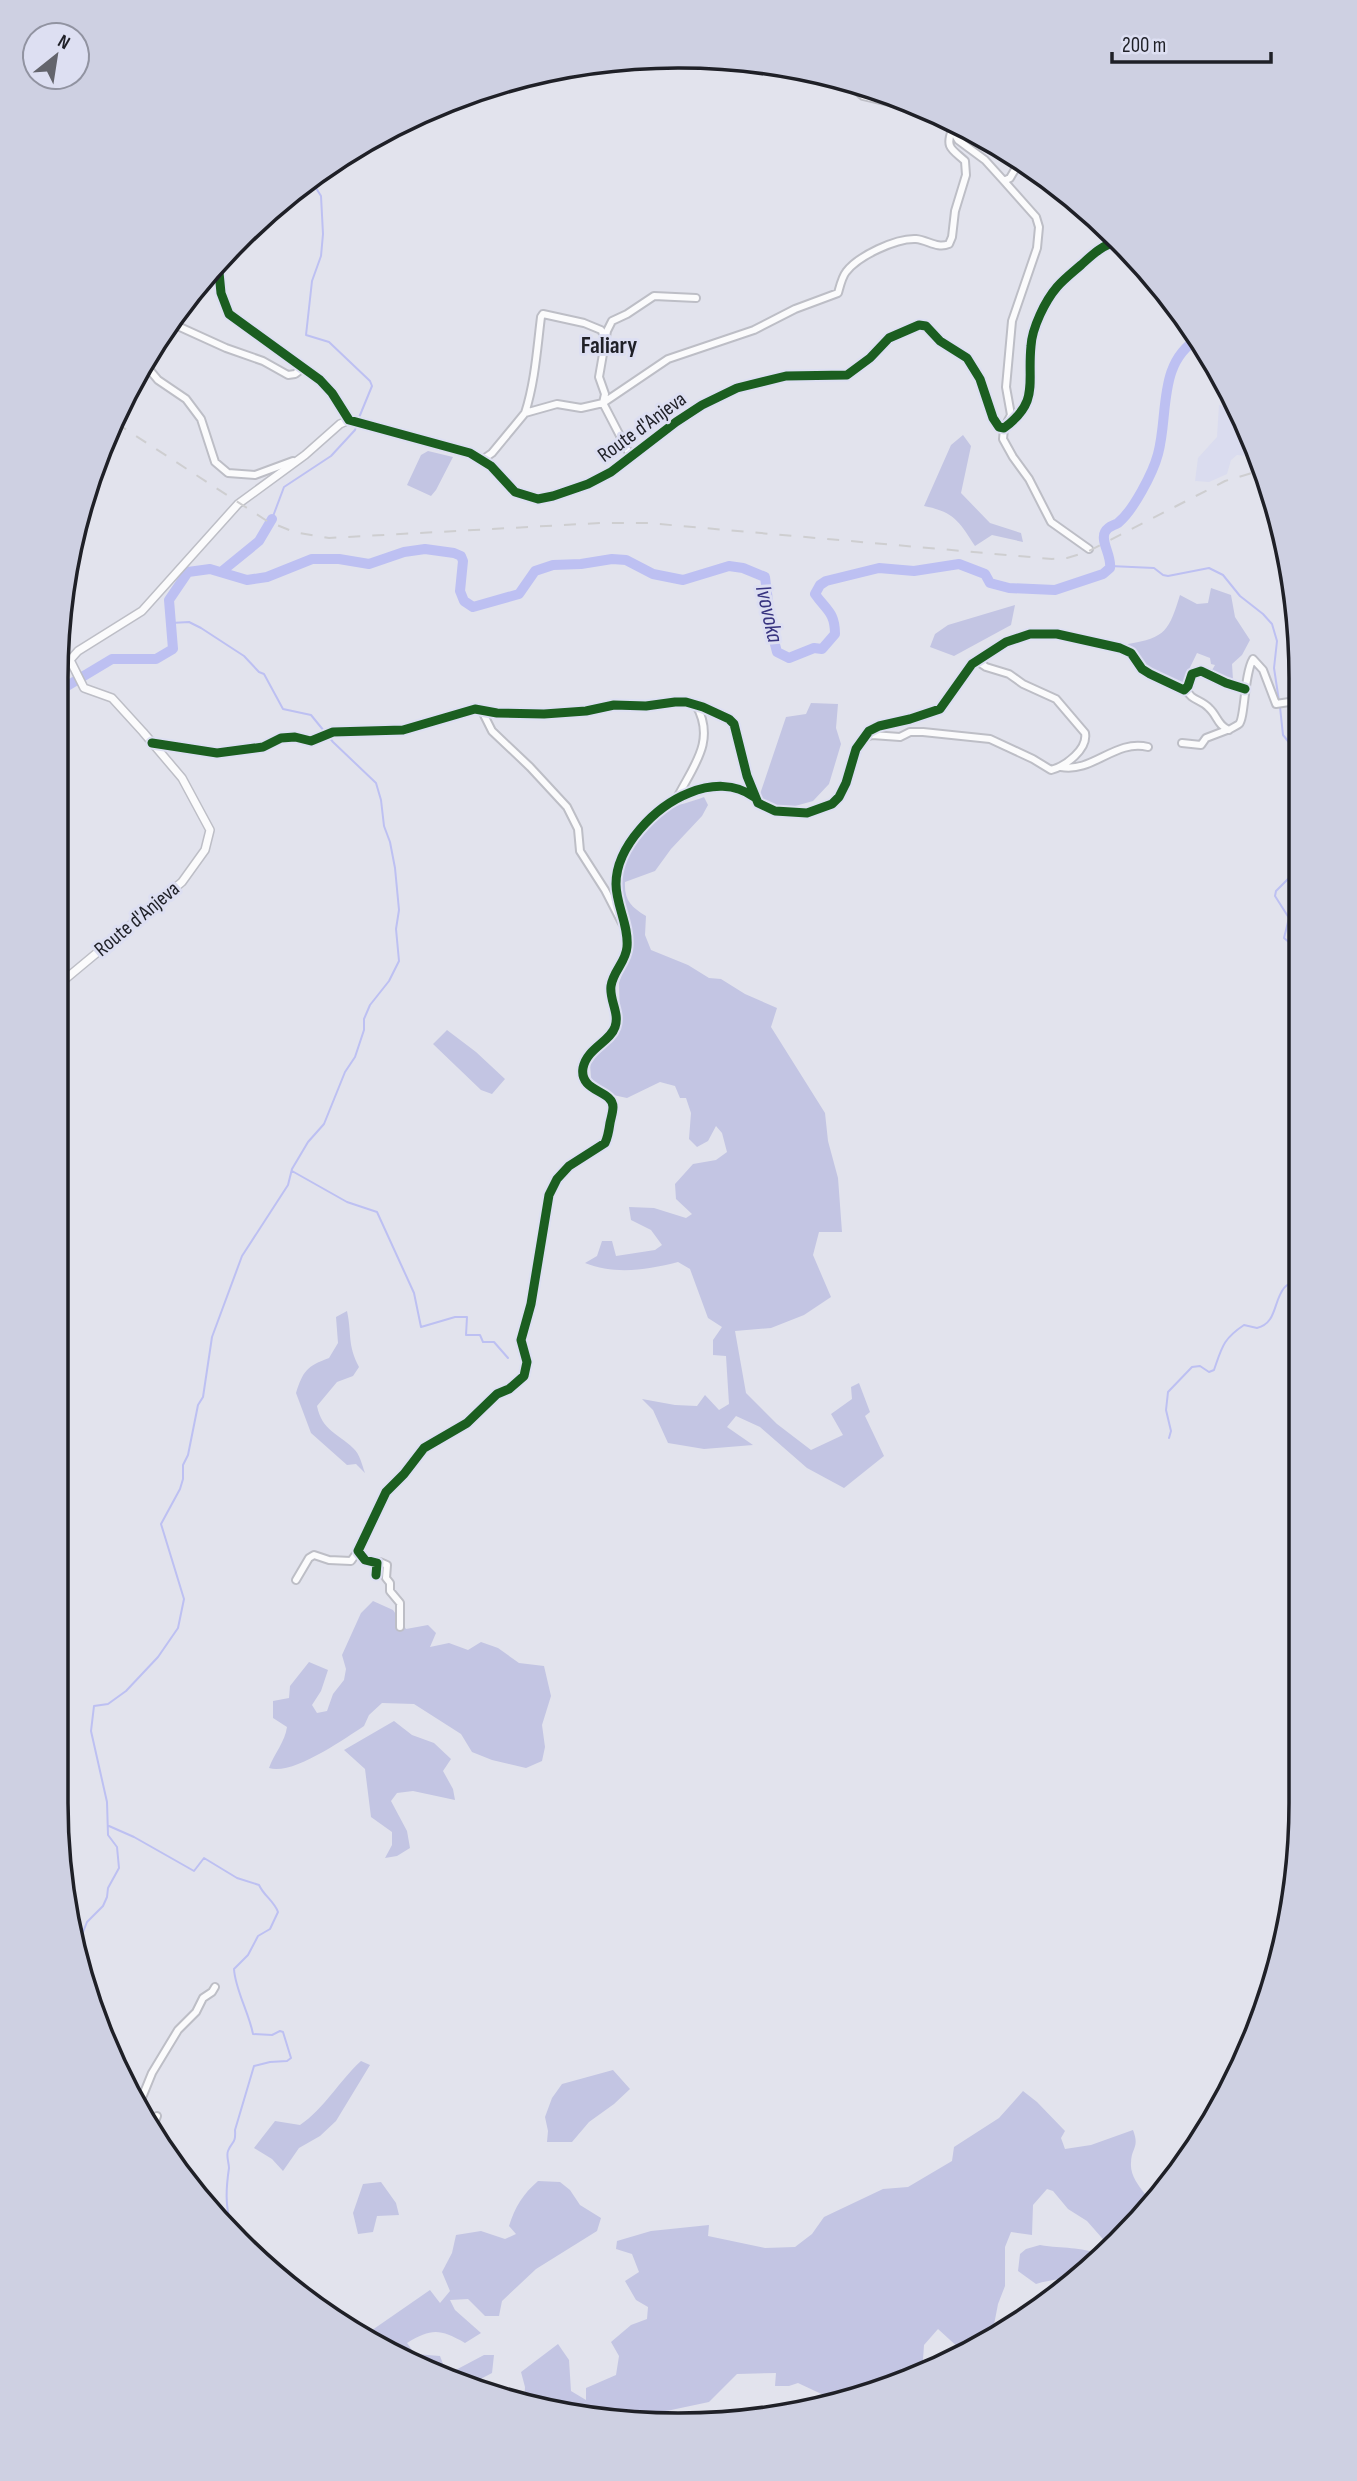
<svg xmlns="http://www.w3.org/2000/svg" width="1357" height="2481" font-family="'Sofia Sans Condensed',sans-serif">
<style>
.built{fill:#dadcef}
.green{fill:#c3c5e3}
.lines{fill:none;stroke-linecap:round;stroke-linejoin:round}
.stream{stroke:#bdc0f2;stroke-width:2}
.river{stroke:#bdc0f2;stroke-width:10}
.minor-casing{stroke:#bdbec6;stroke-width:10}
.tertiary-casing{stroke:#bdbec6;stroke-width:10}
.minor{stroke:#fbfbfc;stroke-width:6}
.tertiary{stroke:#fbfbfc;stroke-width:7}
.rail{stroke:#ceced0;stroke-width:2;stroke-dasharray:12 12;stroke-linecap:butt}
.cycleway-casing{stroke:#dddff2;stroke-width:13}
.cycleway{stroke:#1b5e20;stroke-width:9}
.labels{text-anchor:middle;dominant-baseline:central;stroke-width:6;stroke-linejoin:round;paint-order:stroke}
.street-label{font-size:21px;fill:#1f2027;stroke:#dddff2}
.water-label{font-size:23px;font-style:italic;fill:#383480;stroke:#dddff2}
.quarter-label{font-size:24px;font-weight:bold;fill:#1f2027;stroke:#dddff2}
.rim{fill:none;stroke:#1f2027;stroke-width:3.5}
</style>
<rect width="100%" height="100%" fill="#e2e3ed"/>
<path class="built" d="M1219 405 1237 409 1254 441 1258 457 1237 455 1231 460 1227 474 1209 482 1195 481 1198 458 1217 437Z"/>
<path class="green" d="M963 435 971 446 961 493 990 523 1021 533 1023 542 992 535 975 546C959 521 954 512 924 506L951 445Z
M428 451 453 457 436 490 431 496 407 485 421 455Z
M1211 588 1231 595 1235 617 1250 640 1242 655 1232 664 1233 680 1211 672 1215 665 1211 664 1210 658 1197 653 1180 688 1140 665 1127 649 1128 644C1166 638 1169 630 1180 595L1197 604 1208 603Z
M1015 605 1011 625 954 656 930 647 935 634 948 625Z
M811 703 838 704 836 728 841 744 829 784 813 801 788 808 775 807 758 800 786 717 806 714Z
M704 797 708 805 702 816 671 849 655 871 625 882C624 900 631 907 646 916L645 935 651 950 688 965 709 978 721 979 745 994 777 1008 771 1027 825 1113 828 1141 838 1178 842 1232H819L813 1255 831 1297 804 1315 771 1328 735 1331 746 1393 777 1424 811 1450 843 1435 831 1414 852 1399 851 1387 859 1383 870 1412 865 1416 884 1456 844 1488 807 1468 760 1427 736 1416 727 1427 753 1445 704 1449 668 1443 653 1410 642 1399 675 1405 697 1406 705 1395 719 1410 729 1404 726 1356 713 1355V1340L722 1327 708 1318 690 1269 678 1262C647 1270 615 1275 585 1263L597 1256 602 1241H612L616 1256 655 1250 662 1245 651 1230 631 1220 629 1207 654 1208 686 1218 692 1214 676 1199 675 1184 693 1164 716 1160 727 1152 722 1133 716 1126 708 1141 697 1147 689 1139 691 1113 686 1098H680L675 1086 660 1082 627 1098 613 1095 591 1079 590 1064 616 1033 620 1023 619 983 630 950 627 925 610 892C626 864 636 827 667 810 678 804 692 802 704 797Z
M447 1030 476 1052 505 1079 492 1094 481 1090 433 1044Z
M347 1311C352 1334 347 1344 359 1367L353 1376 337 1382 317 1406C322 1431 338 1433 353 1448 360 1454 362 1465 365 1473L356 1464 347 1465 311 1433 296 1393C303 1371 307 1366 329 1358L338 1343 336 1317Z
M373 1601 393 1610 406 1629 428 1625 436 1633 430 1647 449 1643 468 1650 481 1642 498 1648 519 1663 544 1666 551 1696 542 1725 545 1747 542 1761 526 1768 492 1760 472 1752 461 1734 414 1704 382 1703 369 1715 364 1726C344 1739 292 1776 269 1768 274 1754 285 1742 287 1727L273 1718V1701L289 1698 290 1686 309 1662 328 1670 321 1691 312 1705 317 1713 327 1711 333 1694 344 1680 346 1669 342 1655 361 1613Z
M394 1721 412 1735 434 1743 451 1759 443 1771 453 1789 455 1800 413 1791 397 1793 391 1801 407 1831 410 1848 397 1856 385 1858 392 1845V1832L371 1817 365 1769 344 1750Z
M361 2061 370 2065 336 2121 320 2136 299 2148 283 2171 272 2159 254 2148 275 2121 300 2125C324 2109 339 2081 361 2061Z
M613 2070 630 2089 614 2104 589 2122 572 2142H547L548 2131 545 2117 552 2098 562 2084Z
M1023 2091 1037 2102 1065 2131 1061 2138 1065 2149 1091 2145 1133 2130C1140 2148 1131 2148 1131 2163 1130 2175 1138 2185 1145 2194H1152L1109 2246 1087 2221 1068 2209 1053 2191 1047 2189 1033 2205 1032 2235 1011 2232 1005 2247V2286L998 2304 993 2330 961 2350 938 2329 924 2345 922 2374 830 2398 798 2383 789 2386H775L776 2373 737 2374 709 2402 657 2413 655 2417 524 2405 525 2387 521 2372 558 2344 569 2360 571 2391 586 2400V2388L616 2375 619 2356 611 2342 631 2325 647 2319 648 2307 636 2300 625 2281 639 2272 632 2254 616 2249 617 2241 651 2231 709 2225 708 2236 765 2248 795 2247 812 2234 824 2217 883 2189 908 2187 952 2161 954 2147 999 2118Z
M538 2181 560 2182 570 2190 580 2205 601 2218 597 2231 536 2269 502 2301 499 2316H485L468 2299 450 2300 455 2310 481 2333 465 2343C440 2329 432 2328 407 2343L415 2354 440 2356 446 2372 365 2335 430 2290 440 2303 450 2291 442 2272 452 2253 456 2235 481 2231 505 2239 516 2234 509 2226C515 2207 523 2194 538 2181Z
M381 2182 396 2203 399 2215 377 2216 373 2232 358 2234 353 2213 363 2184Z
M1040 2245C1064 2249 1079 2246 1101 2255 1076 2286 1069 2274 1036 2284L1018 2271 1020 2254 1026 2249Z
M484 2355H494L492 2373 473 2383 450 2373Z"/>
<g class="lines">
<path class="stream" d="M312 177 311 180 321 196 323 234 321 256 312 281 306 335 329 342 370 381 372 386 358 420
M272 519 284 487 331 456 355 430 357 425
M1110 566 1154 568 1163 575 1168 576 1209 568 1223 575 1240 596 1263 614 1272 624 1277 641 1274 668 1279 701
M1280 707 1283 735 1296 751 1294 766 1296 784
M1297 864 1289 878 1276 891 1275 896 1289 918 1284 938 1297 949
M292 1171 347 1202 377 1212 414 1293 421 1327 455 1317H467L466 1335H480L483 1342H494L508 1358
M1169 1438 1171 1431 1166 1410 1168 1392 1192 1367 1200 1366 1209 1372 1214 1370C1222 1347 1223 1339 1244 1325L1257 1328C1277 1323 1273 1302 1284 1288 1288 1283 1294 1282 1298 1277
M109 1826 134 1837 194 1871 204 1858 237 1878 259 1885C264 1896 274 1901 278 1912L270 1929 258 1936 248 1955 234 1969C235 1989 249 2013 253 2034L272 2035 280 2031 283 2032 291 2058 287 2061 270 2062 254 2066 235 2130C236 2144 232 2141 228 2151 226 2156 229 2163 229 2168 226 2188 225 2206 231 2225
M79 1942 87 1922 103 1906 107 1897 108 1888 119 1868 117 1847 108 1835 107 1802 91 1731 94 1706 108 1704 126 1691 158 1657 178 1628 184 1599 161 1524 180 1489 183 1479V1465L188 1455 198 1405 203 1397 212 1337 242 1256 288 1185 292 1169 308 1142 324 1124 345 1072 355 1057 364 1030V1019L370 1005 389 981 399 961 396 929 399 910 395 868 390 842 384 826 381 800 376 783 333 742 311 715 283 709 264 674 259 672 244 656 201 628 189 622 171 623"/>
<path class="river" d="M221 572 259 541 272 519
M57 692 112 659H156L173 649 169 600 188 572 210 569 247 580 267 577 312 559H339L369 564 404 552 425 549 454 553 461 556 463 561 460 591 464 601 473 607 519 594 535 571 553 565 581 564 612 559 626 560 653 574 683 580 729 566 743 568 765 577 772 633 777 652 789 658 814 648 822 649 835 634C835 612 826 610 815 594L820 585 826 581 879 568 914 571 959 564 985 574 990 583 1009 588 1055 590 1103 574 1110 568C1112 556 1100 541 1105 532 1108 526 1113 526 1118 523 1133 511 1153 473 1158 454 1169 414 1157 362 1199 338"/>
<defs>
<path id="minor" d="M853 83 856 90 863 96 927 111 946 120 958 140 985 160 1004 181 1010 178 1017 166 1022 165 1049 186 1063 192
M1004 181 1036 217 1039 227 1037 248 1012 321 1006 387 1011 415 1004 428 1003 439 1013 457 1029 479 1051 522 1089 549
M171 323 226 348 263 361 288 375 295 374 303 368
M143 362 158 380 186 399 201 419 215 462 228 473 255 475 293 461
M525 413C535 382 537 349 541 317L543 314 584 323 601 330 605 337
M631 457 603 403 605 394 599 377 607 331 612 321 627 314 654 296 696 298
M482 460 492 453 525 413 557 404 581 408 603 403 668 359 754 330 795 309 838 293C840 286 842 277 846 272 858 256 896 238 916 239 928 240 937 249 949 244L952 237 955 211 966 175 965 161C952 149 945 148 952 130
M1186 689C1191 701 1201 699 1209 708 1217 715 1218 726 1229 730 1230 729 1238 725 1239 724 1245 718 1244 674 1253 659L1263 670 1276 704 1296 701
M482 711 492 731 530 767 567 807 578 829 580 851 605 890 622 923
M863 738 872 735 900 737 910 732H923L990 739 1033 759 1051 770C1066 766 1088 749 1085 733L1056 699 1023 684 1009 674 986 667 977 661
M152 743 217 753 263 747 281 738 295 737 311 741 333 732 403 730 475 709 497 713 544 714 586 711 614 705 646 706 675 702H686L703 707 729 719 734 724 747 776 758 803 775 811 807 813 832 804 839 797 846 783 856 749 869 731 879 726 910 719 940 709 972 664 1006 642 1030 634H1057L1120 648 1131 653 1142 669 1150 674 1184 690 1188 686 1192 674 1201 671 1226 683 1245 689
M1182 743 1201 745 1206 738 1227 730
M1061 767C1093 773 1115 739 1148 747
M678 796C694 765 716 740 696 705
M377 1563 380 1562 387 1565 386 1578 390 1583V1591L400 1603V1627
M376 1575 377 1563 365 1560 358 1551 386 1492 404 1474 424 1448 467 1423 497 1394 509 1389 524 1376 527 1362 521 1340 531 1304 549 1195 557 1179 569 1166 605 1143C609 1137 609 1130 610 1123 611 1118 613 1112 613 1107 613 1090 579 1091 583 1067 587 1048 612 1041 616 1026 619 1013 611 1002 611 990 611 974 627 962 627 945 628 925 618 907 616 887 613 849 659 804 692 791 711 784 736 784 753 796
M296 1580 309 1558 314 1555 329 1560 351 1561 358 1551
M141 2100 152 2073 178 2030 196 2012 203 1998 212 1992 215 1987
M154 2124 157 2116"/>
<path id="tertiary" d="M218 262 221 293 229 314 320 380 332 393 349 420 470 453 491 466 515 492 538 499 553 496 588 484 611 472 676 422 702 405 737 388 786 376 847 375 870 358 889 338 919 325 926 326 940 341 967 358 980 379 993 418 999 427 1004 428C1040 401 1027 384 1031 346 1032 328 1045 301 1057 287 1064 279 1073 272 1081 265 1091 256 1103 244 1117 242
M57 986 182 882 205 850 210 830 182 778 143 732 112 698 84 688 70 660 78 651 142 611 238 504 305 455 340 424 349 420"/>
</defs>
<use href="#minor" class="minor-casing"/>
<use href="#tertiary" class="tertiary-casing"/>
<use href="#minor" class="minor"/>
<use href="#tertiary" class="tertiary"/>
<path class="rail" d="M116 423 267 521 294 532 329 538 600 523H648L1052 559 1067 558 1087 552 1225 481 1262 470"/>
<defs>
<path id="cycleway" d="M218 262 221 293 229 314 320 380 332 393 349 420 470 453 491 466 515 492 538 499 553 496 588 484 611 472 676 422 702 405 737 388 786 376 847 375 870 358 889 338 919 325 926 326 940 341 967 358 980 379 993 418 999 427 1004 428C1040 401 1027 384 1031 346 1032 328 1045 301 1057 287 1064 279 1073 272 1081 265 1091 256 1103 244 1117 242
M152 743 217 753 263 747 281 738 295 737 311 741 333 732 403 730 475 709 497 713 544 714 586 711 614 705 646 706 675 702H686L703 707 729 719 734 724 747 776 758 803 775 811 807 813 832 804 839 797 846 783 856 749 869 731 879 726 910 719 940 709 972 664 1006 642 1030 634H1057L1120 648 1131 653 1142 669 1150 674 1184 690 1188 686 1192 674 1201 671 1226 683 1245 689
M376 1575 377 1563 365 1560 358 1551 386 1492 404 1474 424 1448 467 1423 497 1394 509 1389 524 1376 527 1362 521 1340 531 1304 549 1195 557 1179 569 1166 605 1143C608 1137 609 1130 610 1123 611 1118 613 1112 613 1107 613 1090 579 1092 583 1068 587 1048 610 1042 615 1027 620 1013 609 1000 611 986 613 971 626 962 627 947 629 925 616 905 616 884 616 846 656 806 689 793 711 784 735 783 754 797"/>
</defs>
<use href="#cycleway" class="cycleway-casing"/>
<use href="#cycleway" class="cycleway"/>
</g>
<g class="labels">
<g class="street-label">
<text transform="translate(642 427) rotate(-36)">Route d'Anjeva</text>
<text transform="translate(137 919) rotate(-40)">Route d'Anjeva</text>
</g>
<g class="water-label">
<text transform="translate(769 614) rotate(77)">Ivovoka</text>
</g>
<g class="quarter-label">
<text x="609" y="345">Faliary</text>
</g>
</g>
<path d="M0 0H1357V2481H0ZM678 68H679A610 610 0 0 1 1289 678V1803A610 610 0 0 1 679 2413H678A610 610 0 0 1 68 1803V678A610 610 0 0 1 678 68Z" fill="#ced0e2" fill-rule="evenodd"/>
<path class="rim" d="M678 68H679A610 610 0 0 1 1289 678V1803A610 610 0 0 1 679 2413H678A610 610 0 0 1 68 1803V678A610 610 0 0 1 678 68Z"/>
<g transform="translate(56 56) rotate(30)"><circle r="33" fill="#dddff2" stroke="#9193a1" stroke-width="2"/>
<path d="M0-5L12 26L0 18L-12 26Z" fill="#63646c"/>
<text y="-10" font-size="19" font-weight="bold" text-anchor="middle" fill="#1f2027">N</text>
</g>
<path d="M1112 52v10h159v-10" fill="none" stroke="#1f2027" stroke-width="3.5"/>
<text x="1122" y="52" font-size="21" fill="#1f2027" stroke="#dddff2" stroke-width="5" paint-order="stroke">200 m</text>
</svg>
